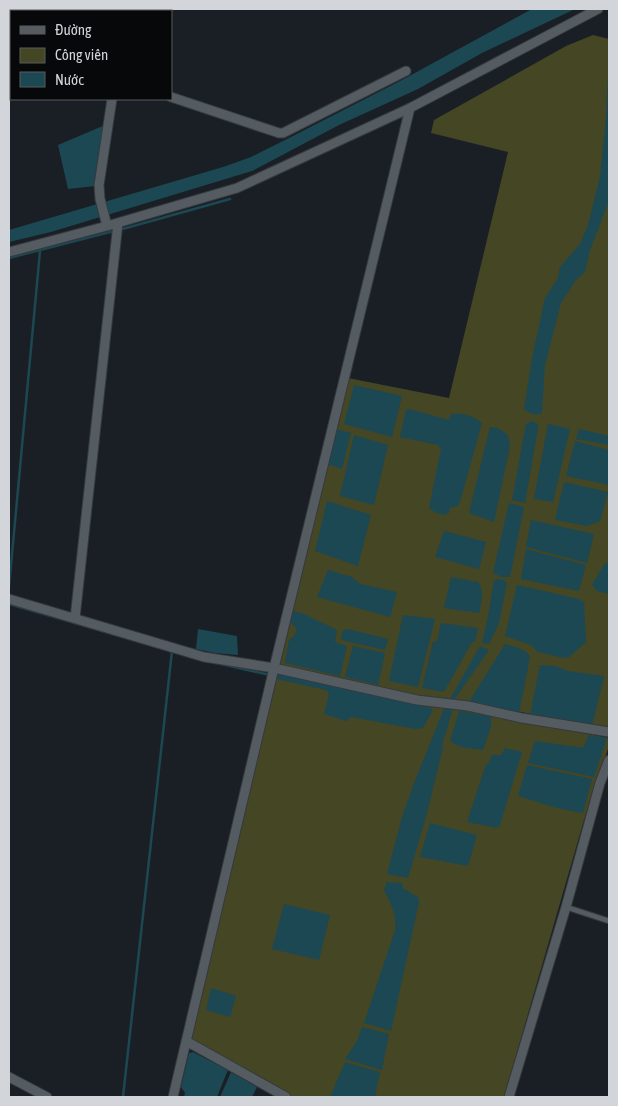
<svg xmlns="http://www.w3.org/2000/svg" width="618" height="1106" font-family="'Asap Condensed',sans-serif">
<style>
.green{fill:#444624}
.water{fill:#1c4853}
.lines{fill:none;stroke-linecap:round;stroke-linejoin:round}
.stream{stroke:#1c4853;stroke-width:2.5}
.lane-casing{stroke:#36393e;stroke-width:7}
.street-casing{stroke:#36393e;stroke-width:11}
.lane{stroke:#545b61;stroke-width:4.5}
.street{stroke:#545b61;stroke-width:9}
</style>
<rect width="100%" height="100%" fill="#191f24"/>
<path class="green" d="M593 35 609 39V729L469 702 439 700 278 665 348 378 449 398 508 152 431 133 434 120 566 46Z
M276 671 609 738V746L584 820 504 1097H292L189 1040Z"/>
<path class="water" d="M532 9H575L482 53 418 89 339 125 252 171 51 232 9 242V230L223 167 251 157 285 140 402 80Z
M609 56V201L590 250 585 272 576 280 561 303 545 365 542 413 535 415 524 410 532 358 545 298 558 278 560 267 580 244 588 225 600 176 606 117Z
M105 125 95 186 68 189 58 145Z
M354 385 402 396 392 437 344 424Z
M409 409 449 420 451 414C461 412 474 416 482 423L460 502 458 506 450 508 449 513 445 515 436 513 429 508 441 449 438 445 400 437 406 410Z
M533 421 538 424V428L525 503 512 500 526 424Z
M548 424 570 429 553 502 534 499Z
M490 427 498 428 508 435 510 446 494 522 469 513Z
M336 429 351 433 342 469 327 464Z
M579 429 609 436V445L576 439Z
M354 435 388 445 374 505 340 496Z
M575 441 609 450V485L566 476Z
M564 482 608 492 600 521 587 526 555 520Z
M327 501 371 515 358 566 315 551Z
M509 503 524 507 510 577H502L493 573Z
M531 520 594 534 587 563 526 547Z
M444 531 486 542 479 569 435 557Z
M526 549 586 565 579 591 521 579Z
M605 563H609V594L597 591 592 585Z
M328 570 352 577 360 584 397 592 390 617 317 597Z
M451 577 478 582C485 592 481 603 479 613L444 608Z
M501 579 507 582 499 623 489 644 482 643 488 617 494 580Z
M517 585 579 599 584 602 586 642 569 657 563 658 538 652 531 645 505 636Z
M293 611 304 614 337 630 335 642 347 646 340 676 285 663 289 640 294 636 297 629 290 622Z
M403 615 435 619 418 687 389 681Z
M441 623 478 628 475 642H472L444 692 422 688 433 642 437 641Z
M198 629 237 636 238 655 215 653 196 649Z
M347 629 388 639 385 650 341 640 342 631Z
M505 644C513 647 526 648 530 657L519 713 469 702Z
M353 646 385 653 378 685 345 677Z
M480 646 489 650 454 700 450 699Z
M540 665 555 666 568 671 604 676 592 726 530 715Z
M277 673 431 708 433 710 423 728 416 729 351 717 346 721 324 714 329 694 326 690 276 679Z
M444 709H453L442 745 443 747 426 817 408 878 387 874 402 817 414 783Z
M459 711 491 716V727L483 750 460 747 450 741Z
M589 735 607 738 594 777 528 763 535 741 583 748Z
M505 748 522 752 500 825 498 828 467 822 486 764 488 765 492 755H501Z
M527 765 592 779 583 813 557 808 518 796Z
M430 823 477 835 468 866 420 857Z
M387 882 402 883 403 888 419 898V902L391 1031 364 1023 395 930C397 914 391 904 384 890Z
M284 904 330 915 319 960 272 949Z
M211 988 236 996 230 1017 206 1010Z
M362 1027 389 1034 382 1070 345 1059 357 1041Z
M193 1052 228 1070 217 1097H184L185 1093 181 1087 189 1053Z
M345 1062 380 1072 375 1097H330Z
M231 1072 257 1087 252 1097H220Z"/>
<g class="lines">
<path class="stream" d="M119 230 230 199
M9 258 114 231
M9 587 40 251
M9 604 130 639
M190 657 270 675
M123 1097 172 651"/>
<defs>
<path id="lane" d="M566 907 609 921"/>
<path id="street" d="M126 11V9
M9 16 11 17
M171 97 279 133H283L406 71
M107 226 100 199 99 185 112 99
M9 252 107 226 237 188 410 108 598 9
M9 599 204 657 274 668 417 700 468 706 522 718 609 732
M75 618 118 223
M186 1041 286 1097
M9 1077 47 1097
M173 1097 274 668 410 108
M509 1097 566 907 600 783 609 760"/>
</defs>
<use href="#lane" class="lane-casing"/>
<use href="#street" class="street-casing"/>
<use href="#lane" class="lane"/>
<use href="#street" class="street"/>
</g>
<rect width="618" height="1106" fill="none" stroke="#d2d5d9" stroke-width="20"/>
<rect x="10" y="10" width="162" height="90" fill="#06080a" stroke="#585a5d"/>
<rect x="20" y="26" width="25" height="8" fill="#545b61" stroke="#585a5d"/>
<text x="55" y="35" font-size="15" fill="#d2d5d9">Đường</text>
<rect x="20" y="48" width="25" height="15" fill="#444624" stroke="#585a5d"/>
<text x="55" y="60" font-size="15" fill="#d2d5d9">Công viên</text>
<rect x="20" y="72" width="25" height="15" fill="#1c4853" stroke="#585a5d"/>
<text x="55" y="85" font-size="15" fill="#d2d5d9">Nước</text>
</svg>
